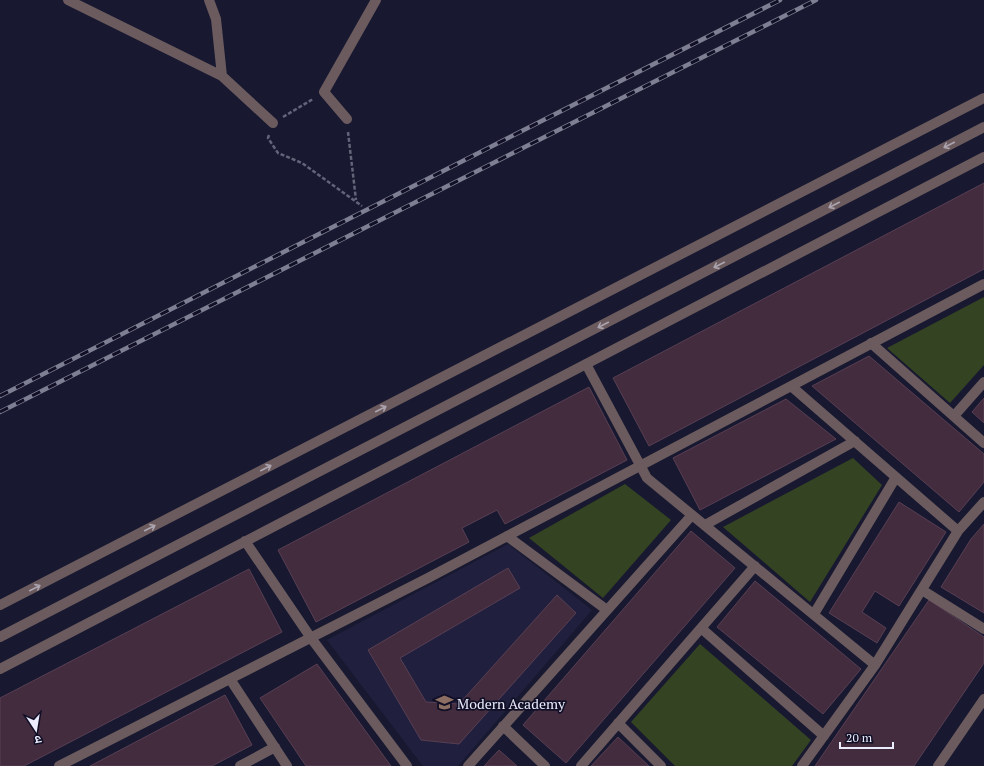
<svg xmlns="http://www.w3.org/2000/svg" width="984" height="766" font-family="'PT Serif','Noto Sans Devanagari',serif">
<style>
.built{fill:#20203e}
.green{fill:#344322}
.building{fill:#442c3f;stroke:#583f53}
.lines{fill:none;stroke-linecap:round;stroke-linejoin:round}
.path{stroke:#636479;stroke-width:2.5;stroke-dasharray:4 2;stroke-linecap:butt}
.minor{stroke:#6b5b5e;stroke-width:10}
.rail-casing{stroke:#7e7f93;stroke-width:4.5}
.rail{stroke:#100f26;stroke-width:3;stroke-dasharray:9;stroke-linecap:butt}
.oneway{stroke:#aba4ae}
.labels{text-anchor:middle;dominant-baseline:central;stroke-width:3.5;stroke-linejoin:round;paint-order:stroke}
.poi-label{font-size:14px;fill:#ebecfd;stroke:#100f26;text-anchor:start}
</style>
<rect width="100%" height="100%" fill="#181930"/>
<path class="built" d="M508 544 592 610 458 766H423L327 640Z"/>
<path class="green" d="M984 297V365L950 403 887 348Z
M853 458 882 485 810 602 723 527Z
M625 484 671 520 603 598 529 538Z
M700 644 811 740 792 766H675L631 722Z"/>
<path class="building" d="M984 183V269L649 446 613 378Z
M869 356 984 454V482L959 512 812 386Z
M589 387 627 460 505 524 497 510 462 528 469 542 316 622 278 550Z
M984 398V423L972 412Z
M786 399 836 439 700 510 673 458Z
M899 502 946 532 899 606 875 591 862 612 886 628 877 643 829 613Z
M984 524V613L941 587 971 539Z
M691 531 735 568 566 763 523 725Z
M508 568 520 588 400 658 426 702 459 704 557 595 576 613 459 744 421 740 368 650Z
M249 569 282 632 24 766H0V698Z
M755 581 861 669 823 714 717 627Z
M929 600 984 637V663L914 766H815Z
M317 664 391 766H306L260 698Z
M225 695 252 745 212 766H90Z
M618 737 649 766H591Z
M499 750 517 766H484Z"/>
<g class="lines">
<path class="path" d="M283 117 313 99
M348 132 356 200
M269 135 268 138 278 153 302 163 362 206"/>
<path class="minor" d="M68 0 222 76 273 123
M209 0 216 19 222 76
M347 119 324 92 376 0
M871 343 984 443
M586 364 647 478 875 665
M791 386 958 531
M954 416 984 382
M705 525 855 441
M507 536 607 610
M245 541 311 638 407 766
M922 590 984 629
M0 605 984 98
M814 614 896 477
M701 628 824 736
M0 637 984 127
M0 669 984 157
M230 679 287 766
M618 723 661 766
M503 726 545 766
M59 766 428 578 984 284
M240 766 275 747
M468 766 692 515
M581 766 755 566
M802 766 875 665 958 531 984 502
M938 766 984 699"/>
<defs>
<path id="rail" d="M0 396 780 0
M0 412 816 0"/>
</defs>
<use href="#rail" class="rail-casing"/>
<use href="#rail" class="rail"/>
</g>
<defs><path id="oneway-shaft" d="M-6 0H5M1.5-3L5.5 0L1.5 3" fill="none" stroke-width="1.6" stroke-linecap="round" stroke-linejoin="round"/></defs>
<g class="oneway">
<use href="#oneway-shaft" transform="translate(949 145) rotate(153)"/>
<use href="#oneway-shaft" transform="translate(834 205) rotate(153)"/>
<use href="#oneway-shaft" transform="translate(719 265) rotate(153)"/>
<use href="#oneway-shaft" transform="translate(603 325) rotate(153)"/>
<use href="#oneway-shaft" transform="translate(381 409) rotate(-27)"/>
<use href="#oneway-shaft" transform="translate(266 468) rotate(-27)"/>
<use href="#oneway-shaft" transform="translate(150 528) rotate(-27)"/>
<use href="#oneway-shaft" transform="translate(35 588) rotate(-27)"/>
</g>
<defs>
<symbol id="school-bare" viewBox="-9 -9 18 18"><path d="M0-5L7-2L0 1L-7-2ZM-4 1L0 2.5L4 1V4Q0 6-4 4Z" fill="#8d6e63" stroke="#100f26" stroke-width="2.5" paint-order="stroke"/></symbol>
</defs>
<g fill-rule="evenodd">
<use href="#school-bare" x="432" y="690" width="25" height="25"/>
</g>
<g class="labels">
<g class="poi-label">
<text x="457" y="703">Modern Academy</text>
</g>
</g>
<g transform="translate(36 730) rotate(168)" stroke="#100f26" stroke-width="3" paint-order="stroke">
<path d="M0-3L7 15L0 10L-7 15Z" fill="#ebecfd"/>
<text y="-6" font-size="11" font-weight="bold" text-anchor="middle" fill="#ebecfd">उ</text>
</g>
<path d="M840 742v6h53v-6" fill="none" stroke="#ebecfd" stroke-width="2"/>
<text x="846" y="742" font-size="12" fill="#ebecfd" stroke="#100f26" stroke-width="3" paint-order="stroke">20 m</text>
</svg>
